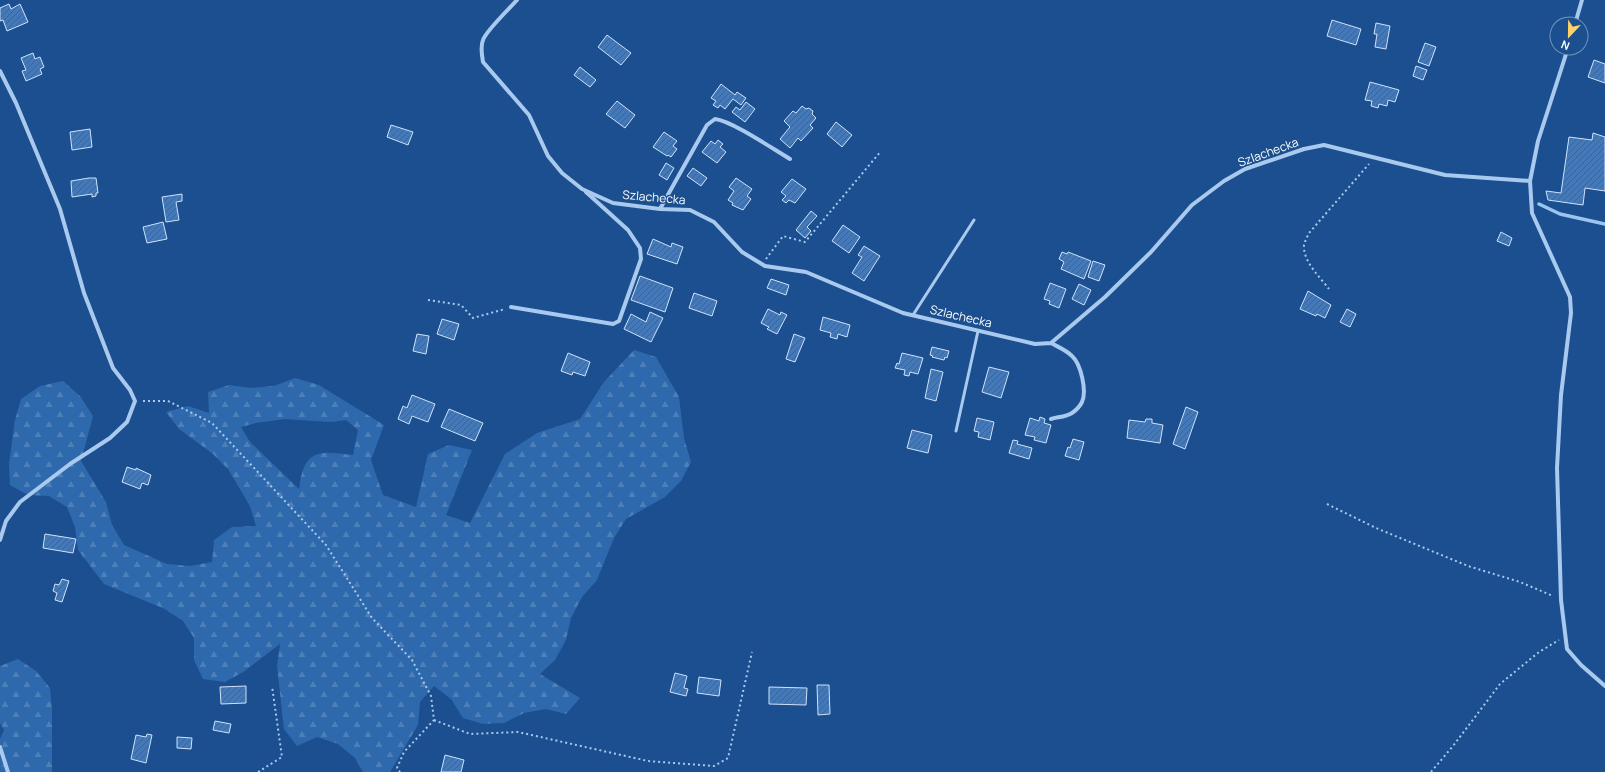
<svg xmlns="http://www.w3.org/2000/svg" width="1605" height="772" font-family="Manrope,sans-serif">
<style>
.forest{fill:url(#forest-firs);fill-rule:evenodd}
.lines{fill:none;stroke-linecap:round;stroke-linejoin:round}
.stream{stroke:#9cc4f0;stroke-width:3.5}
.building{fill:url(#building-hatch);stroke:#cfe3fa}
.path{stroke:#a9c9ee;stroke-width:2;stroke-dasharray:2 3;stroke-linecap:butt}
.service{stroke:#a9c9ee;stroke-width:3}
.minor{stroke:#a9c9ee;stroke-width:4}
.labels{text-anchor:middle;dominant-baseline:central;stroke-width:3;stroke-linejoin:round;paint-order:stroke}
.street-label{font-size:12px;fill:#fff;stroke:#1b4f8f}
</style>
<defs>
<pattern id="forest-firs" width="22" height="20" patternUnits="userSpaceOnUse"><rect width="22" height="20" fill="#2e69ad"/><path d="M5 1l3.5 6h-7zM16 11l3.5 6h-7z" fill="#4d80b9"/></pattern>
<pattern id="building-hatch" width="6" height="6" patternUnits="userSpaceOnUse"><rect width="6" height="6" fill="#4478b7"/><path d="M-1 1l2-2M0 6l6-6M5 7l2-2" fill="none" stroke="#486282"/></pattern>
</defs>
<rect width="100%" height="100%" fill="#1b4f8f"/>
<path class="forest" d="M634 350 656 357 679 397 684 438 691 462 681 481 665 497 626 519 614 538 597 580 582 597 571 618 566 640 555 660 540 674 580 698 566 714 546 709 524 713 504 723 483 724 463 718 451 699 434 686 420 702 418 725 390 772H363L355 758 338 744 317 737 297 746 284 729 277 666 280 644 243 672 225 682 203 679 194 660V638L183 621 165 609 104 584 78 550 75 527 67 507 49 496 28 495 10 485 9 464 15 420 21 399 40 386 63 381 80 396 93 416 81 461 106 502 112 525 124 545 167 564 190 566 212 562 214 540 232 527 256 526 250 506 228 469 213 454 179 429 166 412 188 406 209 413 208 392 229 385 251 388 274 386 295 378 319 385 384 425 371 460 383 495 416 507 428 454 449 445 472 450 446 515 470 523 505 454 537 433 580 419 604 382ZM285 419 331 422 346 420 358 430 353 455C330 453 310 446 302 473 300 478 300 484 299 489L250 442 241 427 256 423Z
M18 659 36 671 50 688 52 709V772H0V739L4 730 0 723V666Z"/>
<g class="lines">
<path class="stream" d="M1539 204 1560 214 1605 224"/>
</g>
<path class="building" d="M9 4 11 9 20 4 28 22 7 31 3 20 0 21V8Z
M1332 20 1361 29 1356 45 1327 36Z
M1376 23 1390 26 1386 49 1375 47 1377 34H1374Z
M607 35 631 53 621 65 598 47Z
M1425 43 1436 47 1429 66 1418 62Z
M33 53 35 59 40 57 44 67 40 69 42 74 26 81 22 71 26 70 21 58Z
M1594 60 1605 64V83L1588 77Z
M1416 66 1427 70 1423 80 1413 76Z
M580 67 596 80 590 87 574 75Z
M1370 82 1399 90 1395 102 1388 100 1387 106 1379 104 1378 108 1371 106 1372 101 1365 100Z
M721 84 735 95 737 92 746 98 741 105 733 99 725 109 720 105 718 108 713 105 716 101 711 98Z
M617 101 635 115 625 128 606 114Z
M746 102 755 109 745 122 732 112 736 107 740 110Z
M802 106 806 109 809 108 813 111 812 114 816 118 810 125 813 128 801 141 798 138 790 148 780 139 790 127 784 121 793 111 796 113Z
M836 122 852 135 842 147 827 134Z
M391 125 413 132 408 145 387 137Z
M90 129 92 147 72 150 70 132Z
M664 132 677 141 673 146 677 149 671 157 668 155 667 156 653 147Z
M1593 133 1605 137V191L1585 188 1583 205 1548 200 1546 191 1561 193 1569 137 1592 140Z
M718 140 723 144 720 147 726 152 717 163 702 152 711 141 715 144Z
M666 163 674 168 667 180 659 175Z
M693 168 707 178 701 186 687 176Z
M89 178H96L98 193H96V196L92 197V194L72 197 71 181Z
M736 178 752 189 747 196 751 199 743 210 732 205 733 203 728 200 734 191 729 187Z
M792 179 806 189 795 203 789 200 786 203 782 200 786 196 781 192Z
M182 194V201L176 202 179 220 166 222 162 197Z
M811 211 817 216 807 227 811 231 805 238 796 230Z
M163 222 167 239 147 243 143 227Z
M843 225 860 237 849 253 832 241Z
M1501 232 1512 238 1509 246 1497 241Z
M653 239 671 247 672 243 683 247 677 264 647 254Z
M864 246 880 256 864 281 852 273 862 257 858 255Z
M1062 252 1067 254 1068 252 1091 261 1084 279 1061 269 1064 262 1059 259Z
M1093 261 1105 265 1099 281 1088 277Z
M640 276 673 288 665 312 631 300Z
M771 279 789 285 786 295 767 288Z
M1050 283 1066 289 1059 308 1049 304 1050 301 1044 299Z
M1079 284 1091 290 1084 305 1072 299Z
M1308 291 1331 305 1325 318 1317 314 1316 316 1300 309Z
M694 293 717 301 712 316 689 308Z
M768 309 780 315 781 312 787 315 777 334 767 329 769 327 761 323Z
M1347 309 1356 314 1350 327 1340 322Z
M650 312 663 318 651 342 624 329 631 314 646 322Z
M823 317 850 325 847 337 838 334 837 339 830 337 831 333 820 330Z
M442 319 459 324 454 340 437 334Z
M417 334 429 336 426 354 413 351Z
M794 334 805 338 795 362 786 359Z
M932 347 949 351 947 358 945 357 944 360 932 357 933 356 930 355Z
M568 353 590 362 585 376 573 372 572 375 561 371Z
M902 353 923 358 918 374 910 372 909 376 904 375 905 370 895 368 897 363 899 364Z
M989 367 1009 372 1001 398 982 392Z
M931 369 943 372 936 401 925 398Z
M412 395 435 404 428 422 412 416 409 424 398 419 403 406 407 408Z
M1186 407 1198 412 1185 449 1173 444Z
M449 409 483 423 475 441 441 427Z
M1040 417 1045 419 1044 423 1051 425 1046 443 1034 440 1035 437 1025 435 1030 418 1039 421Z
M977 418 994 422 990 440 978 437 979 432 974 431Z
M1146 419H1152V423L1163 425 1160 443 1127 438 1129 420 1145 422Z
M912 430 932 435 928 453 907 448Z
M1073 439 1084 442 1079 460 1065 456 1068 447 1070 448Z
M1013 440 1018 441 1017 444 1032 448 1029 459 1009 453Z
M127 467 136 470V468L151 475 148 485 142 483 140 489 122 482Z
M45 534 76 539 73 553 43 548Z
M62 579 69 581 62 602 55 600 57 593 53 591 55 584 59 585Z
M675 673 687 676 684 688 688 689 686 696 670 692Z
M699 677 721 680 719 696 697 693Z
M817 685H829L830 714 818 715Z
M246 686V703L221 704 220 687Z
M769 687 807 688 806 705 769 704Z
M215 721 231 724 229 733 213 730Z
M147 734 152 735 146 763 131 759 136 735 146 737Z
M177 737 192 738 191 749 177 748Z
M445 755 464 760 461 772H441Z"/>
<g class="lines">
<path class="path" d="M766 259 783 236 805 242 881 151
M1329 289C1320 277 1303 262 1304 245 1305 241 1307 237 1309 233L1369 164
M428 300 461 305 473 318 505 309
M143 401H168L212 423 326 545 372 618 412 660 431 696 434 720 404 752 397 768 400 772
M1327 504 1376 528 1468 566 1520 582 1553 596
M434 720 470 734 518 732 648 761 714 766 728 758 752 652
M258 772 282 757 272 686
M1431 772 1453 746 1500 684 1539 652 1559 640"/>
<path class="service" d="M913 315 974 220
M956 431 978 331"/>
<path class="minor" d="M517 0C510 8 486 31 483 40 480 47 482 55 483 62L529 115 548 156 562 173 582 189 613 203 660 209 690 210 714 222 742 252 765 266 806 272 903 313 1035 344 1051 343 1105 297 1151 252 1192 205 1224 181 1245 169 1304 149 1324 145 1445 175 1530 181
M1575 24 1582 0
M1568 48 1538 141 1530 181 1532 213 1570 297 1571 313 1561 395 1557 468 1561 600 1567 649 1581 665 1605 686
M0 71 16 103 60 209 84 293 113 368 130 390 135 401 127 422 110 438 70 464 20 502 6 521 0 540
M660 209 707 125 715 119C732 121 773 149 790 159
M511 307 613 324 619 321 641 259 640 248 628 230 586 192
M1051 419C1057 417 1066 417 1072 413 1075 411 1080 406 1082 402 1087 391 1081 364 1072 356 1066 350 1058 347 1051 343
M0 747 8 772"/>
</g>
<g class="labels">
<g class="street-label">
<text transform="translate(1268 152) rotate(-20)">Szlachecka</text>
<text transform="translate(654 197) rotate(5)">Szlachecka</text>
<text transform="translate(961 316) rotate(13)">Szlachecka</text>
</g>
</g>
<g transform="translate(1569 36) rotate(202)"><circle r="19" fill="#1b4f8f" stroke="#7695bc"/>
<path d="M0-3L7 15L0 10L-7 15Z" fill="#ffd166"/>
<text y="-6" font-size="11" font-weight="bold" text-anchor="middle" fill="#ffffff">N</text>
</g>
</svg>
